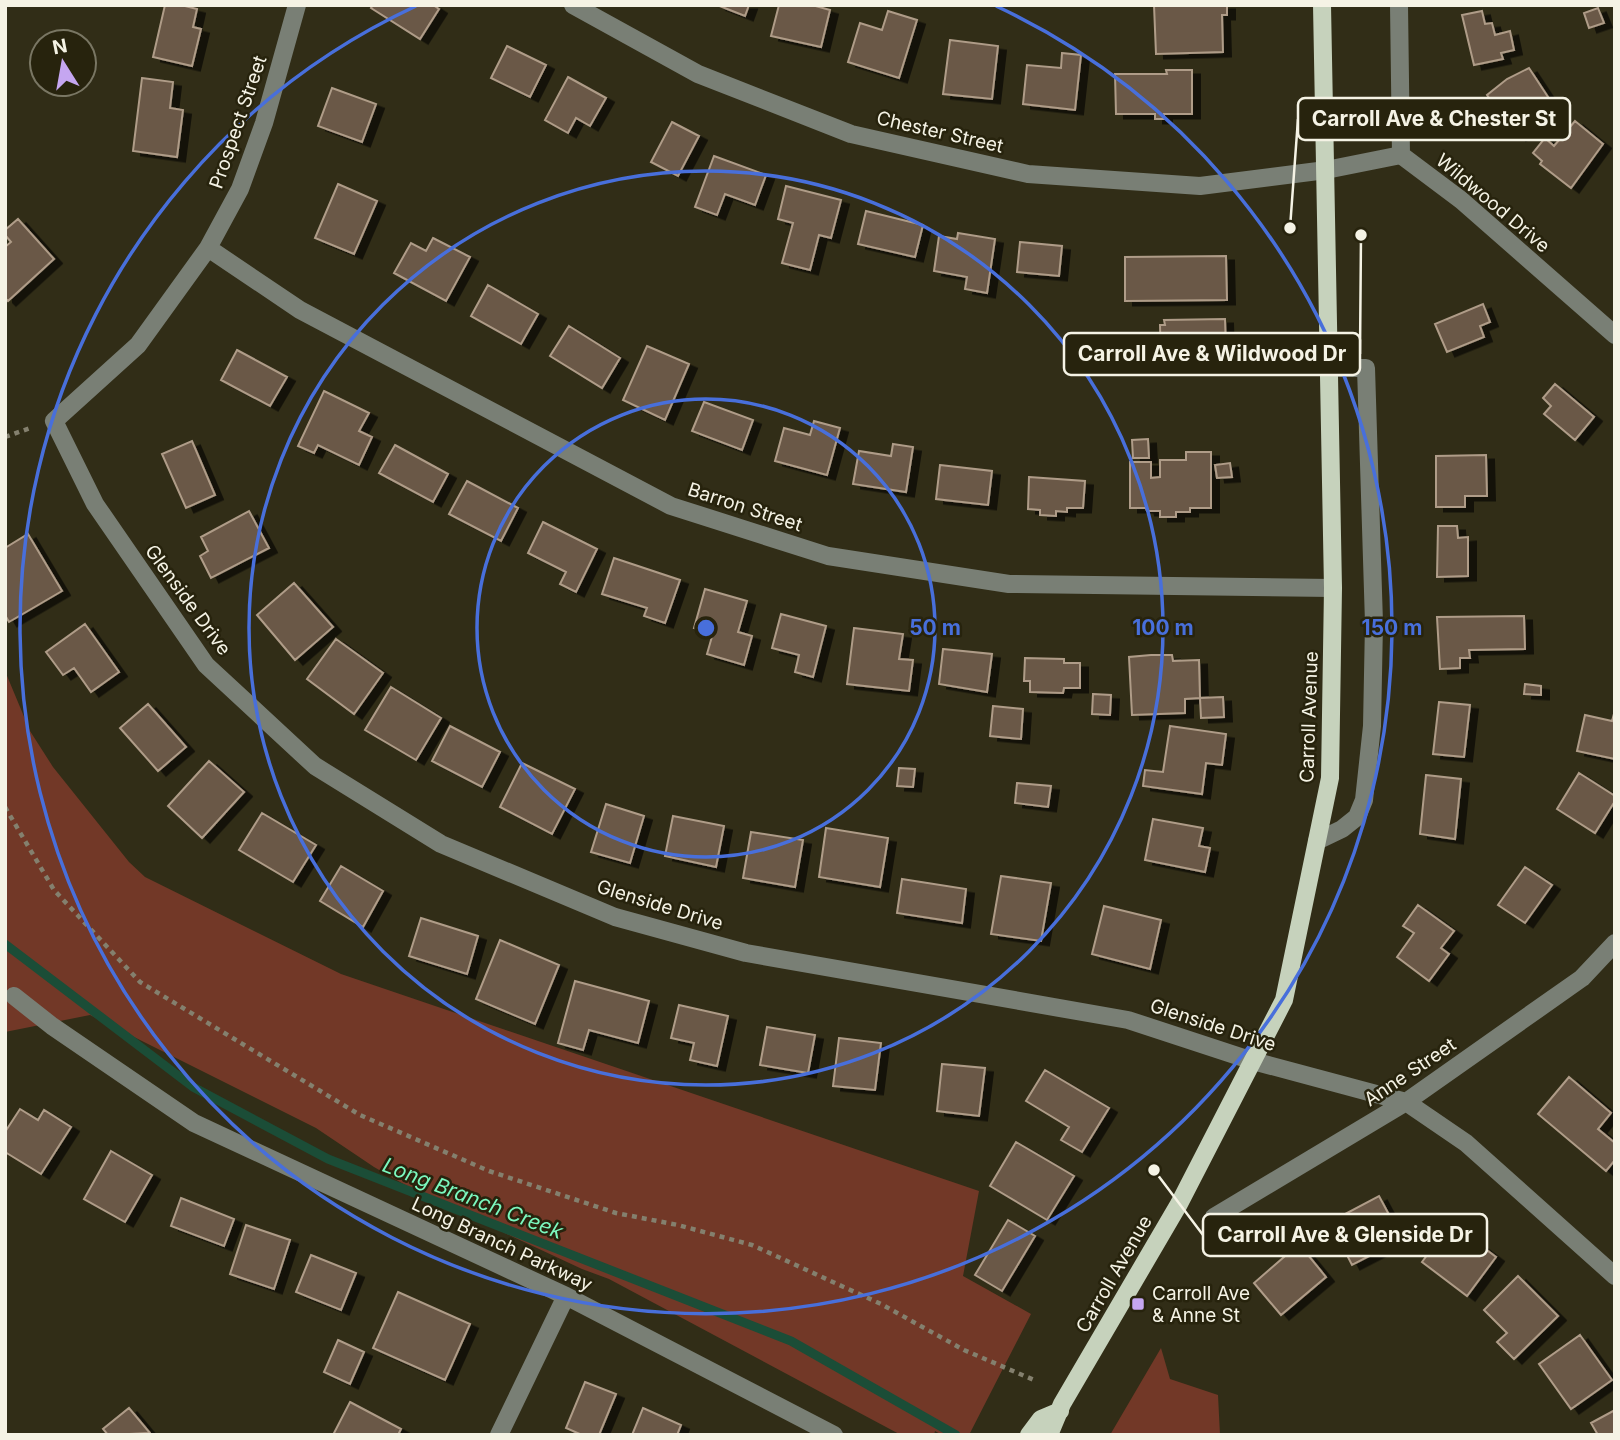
<svg xmlns="http://www.w3.org/2000/svg" width="1620" height="1440" font-family="Inter,sans-serif">
<style>
.green{fill:#723827}
.lines{fill:none;stroke-linecap:round;stroke-linejoin:round}
.stream{stroke:#1b4d37;stroke-width:9}
.building{fill:#6a5846;stroke:#af9c88;stroke-width:2;filter:url(#shadow)}
.path{stroke:#84806e;stroke-width:4.5;stroke-dasharray:5 5;stroke-linecap:butt}
.minor{stroke:#797f75;stroke-width:18}
.major{stroke:#c6d2bc;stroke-width:18}
.ring{fill:none;stroke:#486fdb;stroke-width:3.5}
.poi-dot{fill:#c5a6f1;stroke:#27230d;stroke-width:2.5}
.labels{text-anchor:middle;dominant-baseline:central;stroke-width:5;stroke-linejoin:round;paint-order:stroke}
.street-label{font-size:19px;fill:#f5f3e5;stroke:#27230d}
.poi-label{font-size:19px;fill:#f5f3e5;stroke:#27230d;text-anchor:start}
.water-label{font-size:21px;font-style:italic;fill:#7bf8be;stroke:#27230d}
.centre{fill:#486fdb;stroke:#27230d;stroke-width:3.5}
.ring-label{font-size:21px;text-anchor:middle;font-weight:bold;fill:#486fdb;stroke:#27230d;stroke-width:5;stroke-linejoin:round;paint-order:stroke}
.leader{fill:none;stroke:#f5f3e5;stroke-width:2.5}
.callout-dot{fill:#f5f3e5;stroke:#27230d;stroke-width:2.5}
.callout{fill:#27230d;stroke:#f5f3e5;stroke-width:2.5}
.callout-label{font-size:21px;text-anchor:middle;font-weight:bold;fill:#f5f3e5}
</style>
<defs>
<filter id="shadow"><feDropShadow dx="8" dy="4.5" stdDeviation="0" flood-color="#0009"/></filter>
</defs>
<rect width="100%" height="100%" fill="#312d17"/>
<path class="green" d="M5 671 30 731 53 767 129 862 145 877 341 974 979 1191 963 1276 1031 1314 969 1435H942L935 1431 934 1435H901L609 1279 582 1269 419 1193 374 1167 316 1128 90 1015 5 1032Z
M1161 1348 1170 1379 1218 1395 1220 1435H1110Z"/>
<g class="lines">
<path class="stream" d="M5 944 193 1087 328 1159 791 1341 956 1435"/>
</g>
<path class="building" d="M165 5H181L197 9 193 27 201 29 192 66 153 57Z
M373 5H433L439 9 420 39 371 8Z
M717 5H749L745 16Z
M779 5H812L830 10 821 47 771 36Z
M1154 5H1227V15H1222L1223 52 1156 54Z
M1598 8 1604 23 1589 28 1584 13Z
M888 11 917 20 899 78 848 62 860 23 882 30Z
M1482 11 1485 24 1492 23 1495 35 1510 31 1514 50 1501 53 1503 59 1474 65 1462 15Z
M950 40 998 46 992 99 943 94Z
M507 46 546 65 530 97 491 78Z
M1062 53 1081 55 1075 110 1023 104 1027 65 1061 68Z
M1529 68 1550 100 1536 110 1543 120 1518 136 1512 126 1509 128 1487 95 1507 79Z
M1166 70H1192V114H1164V119H1155V114H1116L1115 74H1167Z
M568 77 606 98 590 126 576 118 568 133 545 120Z
M142 78 173 82 170 108 183 110 177 157 133 151Z
M332 88 376 104 362 142 318 126Z
M1575 121 1603 144 1571 188 1540 164 1542 161 1533 153 1545 138 1554 146Z
M672 122 699 136 678 176 651 162Z
M714 156 766 175 755 205 725 194 717 215 695 207Z
M338 184 377 201 354 254 315 238Z
M786 186 841 200 831 238 819 235 810 270 782 263 793 223 778 219Z
M866 211 923 225 915 257 858 244Z
M18 219 54 259 8 301 5 298V247L11 242 5 235V230Z
M958 233 995 239 987 293 965 289 967 277 934 271 939 236 957 239Z
M433 238 470 257 446 301 394 273 411 243 426 251Z
M1020 242 1062 246 1059 276 1017 272Z
M1226 256 1227 300 1125 301V257Z
M488 285 538 314 521 344 471 316Z
M1483 304 1490 322 1480 326 1484 337 1447 352 1435 324Z
M1225 319 1226 350H1218L1219 368 1191 369V363L1161 364 1160 325H1165L1164 320Z
M569 326 620 358 602 388 550 356Z
M647 346 689 364 665 420 623 400Z
M237 350 287 377 270 406 221 380Z
M1555 384 1594 417 1575 440 1544 414 1551 406 1543 398Z
M324 391 369 413 359 431 372 437 359 465 318 445 314 453 298 446Z
M704 402 753 420 742 450 692 431Z
M814 421 840 428 827 475 775 461 784 428 810 435Z
M1148 439 1149 458H1133L1132 440Z
M192 441 215 495 186 508 162 454Z
M893 444 913 447 906 492 853 484 859 451 891 456Z
M395 445 448 474 433 502 379 473Z
M1186 452H1211V508H1190V512H1176V517H1160V511H1147L1146 508H1130V462H1151V478L1160 477V460H1186Z
M1486 455 1487 496H1465V507H1436V456Z
M1230 463 1232 477 1217 478 1215 465Z
M940 465 992 471 988 505 936 499Z
M1029 477 1085 481 1083 508H1067V512L1056 511V516L1040 515V510L1028 509Z
M467 481 518 508 501 541 449 514Z
M249 511 269 548 211 578 200 556 208 551 201 537Z
M543 522 597 549 576 592 560 584 566 572 528 553Z
M1438 526H1457L1458 538 1468 537V576L1437 577Z
M28 534 62 591 9 622 5 615V548Z
M614 558 680 580 665 623 644 616 647 608 602 594Z
M294 583 333 627 295 660 257 615Z
M705 589 747 601 738 632 752 636 744 665 707 654 713 633 694 628Z
M781 614 826 626 813 677 795 672 799 655 772 648Z
M1524 616 1525 649 1469 650 1470 658H1460V668L1440 669 1437 617Z
M85 624 119 672 91 692 74 668 63 675 46 652Z
M854 628 903 634 899 659 913 660 909 691 847 684Z
M336 639 383 673 354 714 307 679Z
M943 649 992 654 987 692 939 684Z
M1151 655H1172L1173 661 1199 660 1200 698 1185 699V713L1132 715 1129 657Z
M1025 658 1064 659V663H1080V688H1064L1063 693 1030 692V681H1024Z
M1525 684 1541 686V695L1524 694Z
M391 687 441 718 416 760 365 730Z
M1093 694 1111 695 1110 715 1092 714Z
M1223 697 1224 717 1201 718 1200 698Z
M1439 702 1470 705 1464 757 1433 754Z
M148 704 186 747 158 771 120 728Z
M993 706 1023 709 1021 739 990 736Z
M1615 710V759L1577 751 1585 715 1612 721Z
M450 726 500 752 482 787 432 761Z
M1170 726 1226 734 1222 765 1206 763 1202 794 1143 786 1145 770 1163 772Z
M209 761 244 792 202 838 168 806Z
M522 763 575 789 552 834 500 807Z
M899 768 915 769 913 787 897 786Z
M1579 773 1615 796V801L1595 833 1557 809Z
M1426 775 1461 779 1455 839 1420 834Z
M1017 783 1051 786 1048 807 1015 803Z
M606 804 644 816 630 863 591 852Z
M262 813 316 845 293 882 239 850Z
M673 816 724 826 716 867 665 856Z
M1153 819 1203 828 1199 846 1210 848 1205 872 1145 860Z
M826 828 888 838 880 887 819 877Z
M751 832 803 840 795 887 743 878Z
M341 866 383 891 363 927 320 901Z
M1525 867 1552 885 1525 923 1498 905Z
M1001 876 1051 883 1041 941 991 934Z
M902 879 966 889 962 923 897 913Z
M1418 905 1454 931 1441 948 1449 954 1429 981 1397 957 1414 933 1403 926Z
M1104 906 1161 920 1150 969 1092 954Z
M421 918 478 936 467 974 409 956Z
M500 940 559 965 535 1024 476 999Z
M575 981 649 1001 638 1043 589 1030 583 1050 558 1043Z
M679 1005 728 1016 717 1066 690 1060 694 1043 671 1038Z
M767 1027 815 1035 808 1073 760 1065Z
M839 1038 881 1043 875 1090 833 1086Z
M942 1064 985 1068 979 1116 937 1111Z
M1045 1070 1109 1108 1082 1152 1061 1140 1069 1127 1026 1101Z
M1569 1077 1611 1113 1598 1129 1615 1143V1160L1606 1171 1538 1114Z
M20 1109 38 1120 44 1110 71 1127 41 1174 5 1152V1132Z
M1016 1142 1074 1176 1047 1220 990 1186Z
M111 1151 152 1175 125 1222 84 1199Z
M1379 1196 1402 1239 1352 1265 1330 1222Z
M181 1198 234 1219 224 1246 171 1226Z
M1008 1220 1035 1236 1002 1291 975 1275Z
M1451 1223 1496 1257 1467 1296 1422 1262Z
M246 1225 290 1240 274 1289 230 1274Z
M1299 1244 1326 1277 1281 1315 1254 1283Z
M311 1255 356 1273 341 1310 296 1292Z
M1518 1276 1558 1316 1514 1359 1497 1342 1507 1333 1484 1310Z
M398 1292 470 1324 445 1380 373 1348Z
M1580 1335 1612 1380 1571 1409 1539 1364Z
M338 1340 364 1352 350 1384 324 1372Z
M585 1382 616 1394 599 1435H582L566 1428Z
M350 1402 401 1429 398 1435H333Z
M129 1408 150 1433 108 1435 103 1429Z
M643 1408 681 1425 677 1435H632Z
M1615 1410V1435H1598L1591 1423Z"/>
<g class="lines">
<path class="path" d="M5 437 33 427
M5 807 54 890 140 982 360 1115 489 1171 616 1213 678 1225 752 1245 881 1304 964 1350 1034 1380"/>
<path class="minor" d="M297 5 264 123 240 189 208 248 138 345 54 421 95 504 206 665 315 766 441 844 615 917 746 953 1128 1020 1253 1061 1406 1102 1466 1143 1615 1276
M573 5 698 74 851 134 1028 174 1200 186 1326 170 1401 155 1461 200 1615 335
M1399 5 1401 155
M208 248 300 310 671 506 828 556 1009 584 1333 588
M1317 841 1342 829 1357 817 1364 800 1372 726 1374 623 1366 368H1329
M14 996 52 1026 194 1123 566 1296 834 1435
M1214 1217 1406 1102 1582 978 1615 943
M499 1435 566 1296"/>
<path class="major" d="M1029 1435 1041 1419 1060 1411
M1049 1435 1062 1404 1179 1204 1284 1000 1330 778 1333 588 1322 5"/>
</g>
<g class="ring">
<circle cx="706" cy="628" r="229"/>
<circle cx="706" cy="628" r="457"/>
<path d="M996 6A686 686 0 1 1 416 6"/>
</g>
<rect class="poi-dot" x="1131" y="1297" width="14" height="14" rx="3.5"/>
<g class="labels">
<g class="street-label">
<text transform="translate(238 122) rotate(-71)">Prospect Street</text>
<text transform="translate(940 132) rotate(13)">Chester Street</text>
<text transform="translate(1493 203) rotate(40)">Wildwood Drive</text>
<text transform="translate(745 507) rotate(18)">Barron Street</text>
<text transform="translate(188 600) rotate(54)">Glenside Drive</text>
<text transform="translate(1309 717) rotate(-88)">Carroll Avenue</text>
<text transform="translate(660 905) rotate(17)">Glenside Drive</text>
<text transform="translate(1213 1025) rotate(18)">Glenside Drive</text>
<text transform="translate(1410 1072) rotate(-34)">Anne Street</text>
<text transform="translate(502 1244) rotate(25)">Long Branch Parkway</text>
<text transform="translate(1114 1274) rotate(-60)">Carroll Avenue</text>
</g>
<g class="poi-label">
<text x="1152" y="1293">Carroll Ave<tspan x="1152" dy="22">&amp; Anne St</tspan></text>
</g>
<g class="water-label">
<text transform="translate(473 1198) rotate(21)">Long Branch Creek</text>
</g>
</g>
<circle cx="706" cy="628" r="10" class="centre"/>
<g class="ring-label">
<text x="935" y="635">50 m</text>
<text x="1163" y="635">100 m</text>
<text x="1392" y="635">150 m</text>
</g>
<path class="leader" d="M1290 228L1298 119M1361 235L1360 354M1154 1170L1203 1235"/>
<g class="callout-dot">
<circle cx="1290" cy="228" r="7"/>
<circle cx="1361" cy="235" r="7"/>
<circle cx="1154" cy="1170" r="7"/>
</g>
<g class="callout">
<rect x="1298" y="98" width="272" height="42" rx="7"/>
<rect x="1064" y="333" width="296" height="42" rx="7"/>
<rect x="1203" y="1214" width="284" height="42" rx="7"/>
</g>
<g class="callout-label">
<text x="1434" y="126">Carroll Ave &amp; Chester St</text>
<text x="1212" y="361">Carroll Ave &amp; Wildwood Dr</text>
<text x="1345" y="1242">Carroll Ave &amp; Glenside Dr</text>
</g>
<rect width="1620" height="1440" fill="none" stroke="#f5f3e5" stroke-width="14"/>
<g transform="translate(63 63) rotate(349)"><circle r="33" fill="#27230d" stroke="#797663" stroke-width="2"/>
<path d="M0-5L12 26L0 18L-12 26Z" fill="#c5a6f1"/>
<text y="-10" font-size="19" font-weight="bold" text-anchor="middle" fill="#f5f3e5">N</text>
</g>
</svg>
